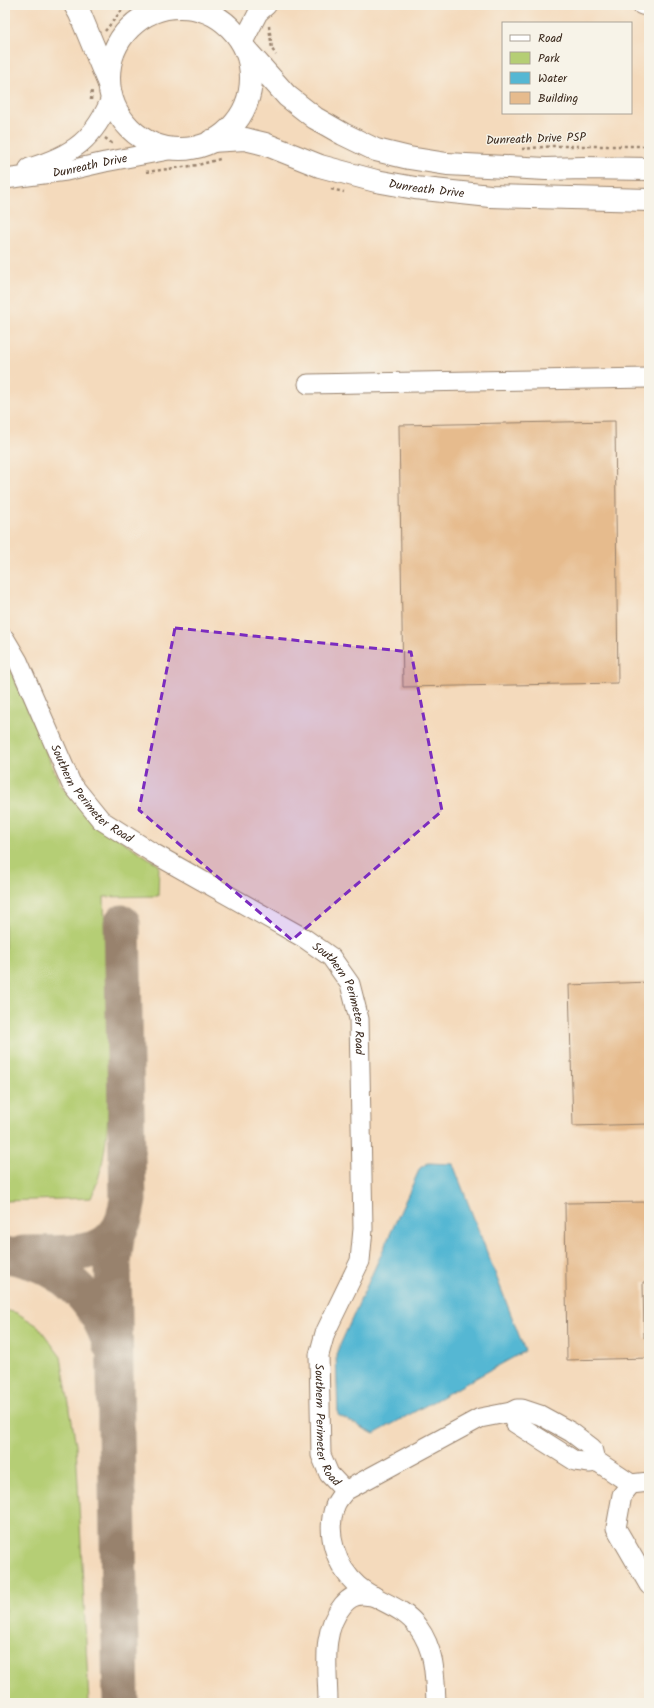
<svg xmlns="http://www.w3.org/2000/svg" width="654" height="1708" font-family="Kalam,sans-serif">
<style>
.green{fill:#b5ce74;stroke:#787c49}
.water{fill:#55b7d3;stroke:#487078}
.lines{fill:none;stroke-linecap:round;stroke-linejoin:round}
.taxiway{stroke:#98826d;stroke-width:37}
.building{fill:#e6bb8d}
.minor-casing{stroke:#98826d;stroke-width:21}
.major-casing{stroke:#98826d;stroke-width:24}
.path{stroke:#98826d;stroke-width:2.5;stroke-dasharray:3 3;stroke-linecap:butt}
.minor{stroke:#fff;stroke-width:19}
.major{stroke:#fff;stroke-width:22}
.marked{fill:#7b2cbf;fill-opacity:0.2;stroke:#7b2cbf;stroke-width:3;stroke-dasharray:8 5;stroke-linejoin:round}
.labels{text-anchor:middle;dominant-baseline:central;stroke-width:3;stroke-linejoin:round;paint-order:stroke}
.street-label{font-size:12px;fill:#3b2a1e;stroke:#f7f3e8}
</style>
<rect width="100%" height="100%" fill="#f7f3e8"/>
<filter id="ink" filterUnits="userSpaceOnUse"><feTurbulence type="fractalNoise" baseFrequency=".025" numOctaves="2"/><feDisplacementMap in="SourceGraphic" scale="8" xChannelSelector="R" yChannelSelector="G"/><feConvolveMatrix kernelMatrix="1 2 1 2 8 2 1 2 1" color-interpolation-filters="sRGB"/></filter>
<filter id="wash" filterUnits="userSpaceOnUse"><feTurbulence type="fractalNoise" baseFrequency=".012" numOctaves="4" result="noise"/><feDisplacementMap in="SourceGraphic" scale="16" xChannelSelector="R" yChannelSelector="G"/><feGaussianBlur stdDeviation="0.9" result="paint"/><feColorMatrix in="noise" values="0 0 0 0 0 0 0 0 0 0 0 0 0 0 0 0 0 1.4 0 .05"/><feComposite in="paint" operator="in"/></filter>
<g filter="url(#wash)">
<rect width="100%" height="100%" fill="#f4dabc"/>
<path class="green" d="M5 657 60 784 95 823 159 865 158 896 104 897C105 944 106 990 107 1037 108 1090 113 1149 91 1198L5 1201Z
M5 1310 17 1313 38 1326 61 1357 76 1445 89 1703H5Z"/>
<path class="water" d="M428 1163 453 1164 525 1351 374 1434 338 1415 336 1354 420 1168Z"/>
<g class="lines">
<path class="taxiway" d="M23 1254C47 1253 85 1257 105 1244 111 1240 116 1234 120 1228
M5 1255C58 1262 95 1295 111 1345
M121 1703 113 1263 116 1237 124 1219 128 1200 122 923"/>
</g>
<g id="blocks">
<path class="building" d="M615 421 618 683 403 687 399 425Z
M649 982V1124L573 1126 569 985Z
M649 1202V1282H643L644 1338H649V1358L567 1360 565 1203Z"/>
</g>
</g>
<g filter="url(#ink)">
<use href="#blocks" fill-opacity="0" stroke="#98826d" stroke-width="1"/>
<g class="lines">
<defs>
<g id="minor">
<path d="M642 5 649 6"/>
<path d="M198 10 210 5"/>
<path d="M242 44 258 13 267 5"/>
<path d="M29 168C73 155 95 139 112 96"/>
<path id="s1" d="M5 179 66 171 105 162 174 149"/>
<path d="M308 384 649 378"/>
<path id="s2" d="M5 639 18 661 71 783 101 820 153 853 304 938 331 957 350 984 359 1019 363 1229 360 1261 325 1333 319 1355 321 1455 329 1474 345 1491"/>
<path d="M511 1412 515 1423 575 1461 590 1463 595 1460"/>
<path d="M595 1460 631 1484 649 1482"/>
<path d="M631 1484 622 1495 616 1528 649 1585"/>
<path d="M328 1703C328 1670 320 1632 343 1605 348 1599 354 1595 362 1595 366 1595 370 1596 374 1596"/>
<path d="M436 1703C435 1676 435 1650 418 1627 403 1606 377 1602 358 1586 336 1567 325 1533 335 1506 337 1500 342 1495 345 1491L480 1418 511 1412 517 1409H522L540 1415 571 1432 592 1448 595 1460"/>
</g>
<g id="major">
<path d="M75 5 80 14 109 84"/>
<circle cx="180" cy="78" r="71"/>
<path d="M246 50 287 96 315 118 343 134 376 150 409 158 447 164 546 169 583 168 649 169"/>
<path id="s3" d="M211 141 245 139 265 144 320 166 376 181 415 188 490 196 649 200"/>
</g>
</defs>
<use href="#minor" class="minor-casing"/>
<use href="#major" class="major-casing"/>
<path class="path" d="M269 26 272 49 276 55
M105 31 126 5
M91 100 92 89
M105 138 114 145
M522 149 553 146H649
M146 172 198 165 220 159
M331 189 344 192"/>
<use href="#minor" class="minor"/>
<use href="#major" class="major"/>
</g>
</g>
<path class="marked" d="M175 628 411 652 442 811 292 940 139 810Z"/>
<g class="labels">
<g class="street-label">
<text transform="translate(536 139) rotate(-2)">Dunreath Drive PSP</text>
<text stroke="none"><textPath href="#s1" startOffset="86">Dunreath Drive</textPath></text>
<text stroke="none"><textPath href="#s3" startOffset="223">Dunreath Drive</textPath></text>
<text stroke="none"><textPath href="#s2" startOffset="180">Southern Perimeter Road</textPath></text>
<text stroke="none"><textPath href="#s2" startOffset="516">Southern Perimeter Road</textPath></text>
<text stroke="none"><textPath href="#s2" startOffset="960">Southern Perimeter Road</textPath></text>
</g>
</g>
<rect width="654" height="1708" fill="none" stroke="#f7f3e8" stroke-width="20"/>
<rect x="502" y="22" width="130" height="92" fill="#f7f3e8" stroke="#aca397"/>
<rect x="510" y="35" width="20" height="6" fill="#ffffff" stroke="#aca397"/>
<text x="538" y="42" font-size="12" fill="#3b2a1e">Road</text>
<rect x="510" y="52" width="20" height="12" fill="#b5ce74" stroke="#aca397"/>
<text x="538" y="62" font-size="12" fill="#3b2a1e">Park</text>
<rect x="510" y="72" width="20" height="12" fill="#55b7d3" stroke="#aca397"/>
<text x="538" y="82" font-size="12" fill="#3b2a1e">Water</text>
<rect x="510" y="92" width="20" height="12" fill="#e6bb8d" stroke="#aca397"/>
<text x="538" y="102" font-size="12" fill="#3b2a1e">Building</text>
</svg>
